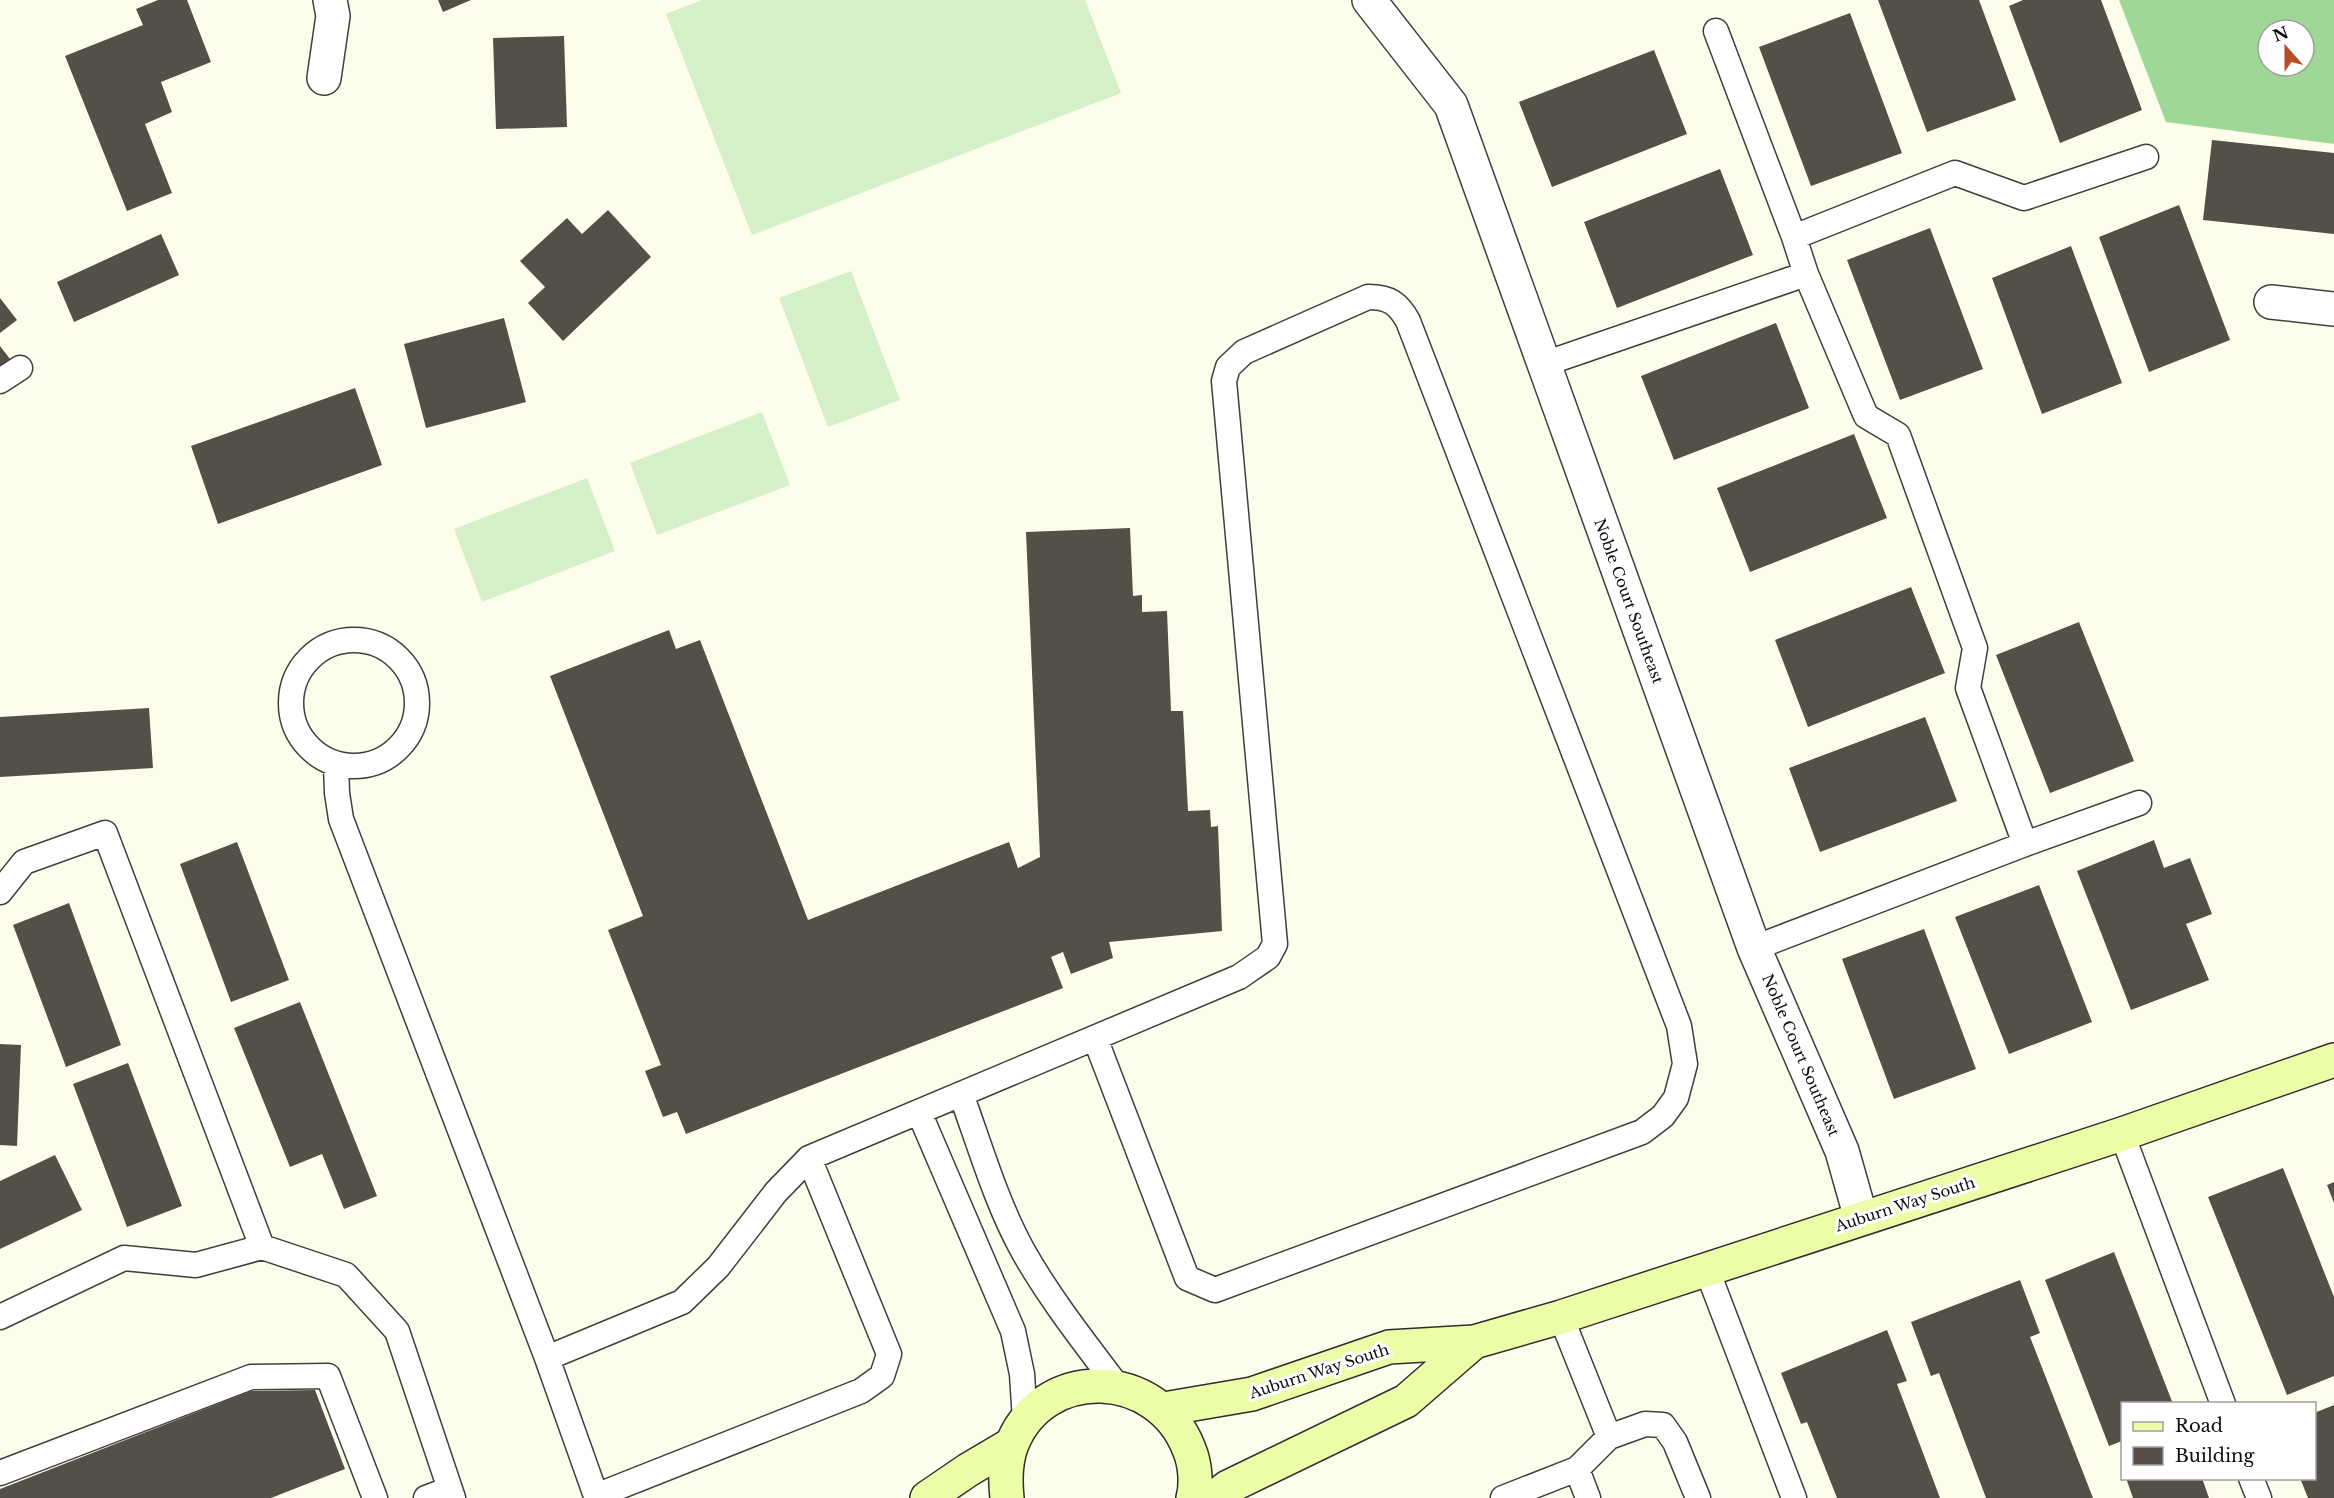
<svg xmlns="http://www.w3.org/2000/svg" width="2334" height="1498" font-family="'Libre Baskerville',serif">
<style>
.forest{fill:#9fd796;fill-rule:evenodd}
.pitch{fill:#d5efc8}
.building{fill:#545048}
.lines{fill:none;stroke-linecap:round;stroke-linejoin:round}
.service-casing{stroke:#3f3f3f;stroke-width:27}
.minor-casing{stroke:#3f3f3f;stroke-width:36}
.secondary-casing{stroke:#2e2e2e;stroke-width:36}
.service{stroke:#fff;stroke-width:24}
.minor{stroke:#fff;stroke-width:33}
.secondary{stroke:#ecfda8;stroke-width:33}
.labels{text-anchor:middle;dominant-baseline:central;stroke-width:6;stroke-linejoin:round;paint-order:stroke}
.street-label{font-size:15px;fill:#0c0c0c;stroke:#fff}
</style>
<rect width="100%" height="100%" fill="#fcfeeb"/>
<path class="forest" d="M2119 0H2334V144L2166 122ZM2268 30H2304V66H2268Z"/>
<path class="pitch" d="M702 0H1085L1121 93 752 235 666 14Z
M851 271 900 400 828 427 779 298Z
M762 412 790 485 657 535 630 463Z
M587 478 615 551 482 602 454 529Z"/>
<path class="building" d="M158 0H187L211 62 161 82 172 112 145 124 172 193 127 211 65 56 143 25 136 9Z
M438 0H471L443 12Z
M1878 0H1979L2016 100 1927 132Z
M2023 0H2101L2142 110 2060 143 2009 6Z
M1850 13 1902 153 1811 186 1759 47Z
M564 36 567 127 496 129 493 38Z
M1654 50 1687 134 1552 187 1519 102Z
M2212 140 2334 153V234L2203 220Z
M1720 169 1753 255 1617 308 1584 222Z
M2179 205 2230 340 2149 372 2099 237Z
M608 210 651 257 563 341 528 303 545 287 520 261 567 218 582 234Z
M1930 228 1983 369 1900 400 1847 260Z
M161 234 179 275 74 322 57 282Z
M2071 246 2122 383 2042 414 1992 278Z
M0 298 17 320 0 333Z
M504 318 526 402 426 428 404 344Z
M1776 323 1809 408 1674 460 1641 376Z
M0 346 10 359 0 367Z
M355 388 382 465 218 524 191 446Z
M1854 434 1887 518 1750 572 1717 488Z
M1130 528 1133 596 1142 595V612L1167 611 1171 711H1183L1188 811 1210 810 1211 827 1218 826 1222 931 1109 942 1113 958 1071 974 1063 952 1051 957 1063 988 686 1134 677 1112 663 1117 645 1071 661 1065 608 930 643 916 550 676 669 630 676 649 700 640 808 920 1009 842 1018 868 1040 857 1026 532Z
M1911 587 1945 673 1808 727 1775 640Z
M2079 622 2134 761 2050 793 1996 655Z
M149 708 153 768 0 777V717Z
M1925 717 1957 801 1820 852 1789 768Z
M2154 840 2164 868 2190 858 2212 914 2186 924 2209 980 2131 1010 2077 871Z
M237 842 289 980 231 1002 180 864Z
M2039 885 2092 1022 2009 1054 1955 917Z
M69 903 121 1045 66 1067 13 925Z
M1924 929 1976 1069 1894 1099 1842 959Z
M300 1002 377 1196 344 1209 322 1154 290 1167 234 1028Z
M0 1044 21 1045 17 1146 0 1145Z
M128 1063 182 1206 127 1227 73 1084Z
M55 1155 82 1210 0 1249V1181Z
M2283 1168 2334 1297V1376L2287 1395 2208 1197Z
M2334 1182V1203L2327 1185Z
M2114 1252 2173 1404H2122V1441L2109 1446 2045 1280Z
M2020 1280 2040 1333 2030 1337 2093 1498H1986L1939 1373 1931 1376 1911 1322Z
M1887 1330 1907 1381 1897 1384 1940 1498H1837L1807 1422 1801 1424 1781 1373Z
M315 1390 345 1469 271 1498H0V1489L251 1391Z
M2334 1405V1498H2308L2300 1478H2314V1413Z
M2126 1478H2202L2209 1498H2133Z"/>
<g class="lines">
<defs>
<path id="service" d="M1716 31 1794 237 1806 274 1866 416 1898 435 1975 648 1968 688 2025 844 2139 803
M1794 237 1955 173 2024 198 2146 157
M1544 364 1806 274
M0 381 20 368
M291 703a63 63 0 1 1 126 0a63 63 0 1 1-126 0Z
M336 765 337 793 341 819 547 1358 596 1496 861 1391 882 1376 889 1354 809 1158
M0 892 24 862 105 833 262 1247 346 1275 397 1331 453 1498
M1754 948 2025 844
M961 1094C980 1146 996 1202 1023 1251 1050 1299 1085 1343 1118 1387
M919 1112 1013 1331 1022 1374 1025 1421
M2122 1134 2223 1404
M1707 1270 1794 1498
M0 1317 124 1258 196 1265 262 1247
M547 1358 682 1302 718 1267 776 1192 809 1158 1239 977 1268 957 1275 944 1224 381 1228 367 1244 352 1368 297C1389 297 1398 303 1408 321L1679 1026 1685 1064 1676 1098 1663 1116 1642 1132 1215 1290 1187 1278 1095 1038
M1609 1437 1645 1424 1663 1425 1675 1442 1698 1498
M1577 1469 1588 1498
M0 1473 251 1377 328 1376 375 1498
M2251 1478 2259 1498
M426 1498 450 1489
M1503 1498 1577 1469 1609 1437 1561 1317"/>
<path id="minor" d="M1369 0 1451 105 1754 948 1842 1151 1861 1218
M324 78 333 16 330 0
M2271 302 2334 309"/>
<path id="secondary" d="M1164 1409 1252 1394 1389 1347 1474 1342 1561 1317 2122 1134 2334 1060
M927 1498 968 1470 1012 1444
M1007 1498C1005 1479 1005 1462 1012 1444 1044 1364 1158 1368 1189 1449 1195 1463 1197 1483 1193 1498
M1214 1498 1228 1487 1406 1401 1474 1342"/>
</defs>
<use href="#service" class="service-casing"/>
<use href="#minor" class="minor-casing"/>
<use href="#secondary" class="secondary-casing"/>
<use href="#service" class="service"/>
<use href="#minor" class="minor"/>
<use href="#secondary" class="secondary"/>
</g>
<g class="labels">
<g class="street-label">
<text transform="translate(1629 601) rotate(70)">Noble Court Southeast</text>
<text transform="translate(1801 1055) rotate(67)">Noble Court Southeast</text>
<text transform="translate(1905 1204) rotate(-18)">Auburn Way South</text>
<text transform="translate(1319 1371) rotate(-18)">Auburn Way South</text>
</g>
</g>
<rect x="2121" y="1402" width="195" height="78" fill="#ffffff" stroke="#9e9e9e" stroke-width="1.5"/>
<rect x="2133" y="1422" width="30" height="9" fill="#ecfda8" stroke="#9e9e9e" stroke-width="1.5"/>
<text x="2175" y="1432" font-size="18" fill="#0c0c0c">Road</text>
<rect x="2133" y="1447" width="30" height="18" fill="#545048" stroke="#9e9e9e" stroke-width="1.5"/>
<text x="2175" y="1462" font-size="18" fill="#0c0c0c">Building</text>
<g transform="translate(2286 48) rotate(339)"><circle r="28" fill="#ffffff" stroke="#9e9e9e" stroke-width="1.5"/>
<path d="M0-4.5L10 22L0 15L-10 22Z" fill="#b74d28"/>
<text y="-9" font-size="16" font-weight="bold" text-anchor="middle" fill="#0c0c0c">N</text>
</g>
</svg>
